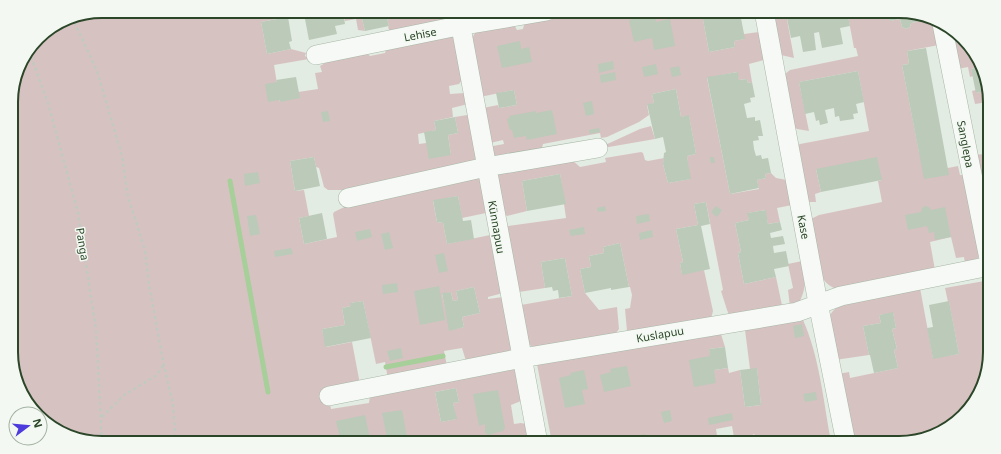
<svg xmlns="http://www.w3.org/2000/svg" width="1001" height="454" font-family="'Noto Sans',sans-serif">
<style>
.green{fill:#d7c2c2;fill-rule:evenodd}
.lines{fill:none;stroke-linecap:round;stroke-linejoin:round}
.stream{stroke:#a6cf9a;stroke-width:5}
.building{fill:#bbcab9}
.street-casing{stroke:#a8b7a6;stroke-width:20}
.path{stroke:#c1cac0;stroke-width:2.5;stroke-dasharray:3 3;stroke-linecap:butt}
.street{stroke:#f6f9f5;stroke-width:19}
.labels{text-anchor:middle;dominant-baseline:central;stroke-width:3;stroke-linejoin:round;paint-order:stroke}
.street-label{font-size:11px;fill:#2b4628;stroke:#f3f9f2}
.rim{fill:none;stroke:#2b4628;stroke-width:2}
</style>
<rect width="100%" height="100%" fill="#e3ece2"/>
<path class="green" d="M102 11H319L261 22 267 54 291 49 306 53 305 56 309 59 274 65 280 102 298 92 318 89 315 73 322 72 320 66 330 60 367 53 370 56 385 53 387 46 454 36 463 79 459 84 449 86 450 94 464 93 468 104 452 108 453 117 434 121 436 130 418 134 419 144 426 143 451 155 448 135 458 133 455 117 467 115H470L478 162 346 190H328L324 187 319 168 316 167 314 157 290 161 295 191 304 190 309 216 299 218 304 244 337 237 333 214 334 212 359 200 481 177 488 212 486 213 462 218 458 196 433 201 437 222 443 223 447 244 490 235 503 293 488 297V299L503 297 511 349 508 353 466 361 462 348 444 351 447 366 388 379 385 362 376 364 363 301 351 303V306L342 308 345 325 322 329 326 347 352 342 360 384 328 392 331 409 369 403 370 395 513 368 516 370 521 401 511 405 514 424 521 423 526 424 531 443H102L67 436 40 415V414L30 407 12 364 11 95 20 62 42 34 67 18ZM474 287 480 313 462 317 464 327 450 330 442 294 451 292 453 301 458 300 456 291ZM456 388 459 402 453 403 456 419 441 422 435 392Z
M343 11H360L365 31 358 30 356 19 345 21Z
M385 11H403L404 15 425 11H450L441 23 390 33 388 27 389 26Z
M575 11H720L702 14 709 52 735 47 734 41 744 39V34L759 32 764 60 749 64 752 82 748 83 747 79 739 80 737 72 707 78 730 194 759 189 757 180 766 178 765 174 771 173 776 178 787 180 792 205 777 208 780 222 768 224 765 210 748 213 749 220 735 223 741 252 738 253 744 284 776 277 783 310 730 317 727 310 721 291 723 290 706 202 694 204 698 225 676 229 683 262 680 263 682 274 704 270 713 311 711 319 627 331 625 309 630 308 632 295 630 287H629L620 243 603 247 604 253 589 256 591 267 580 269 585 293 599 310 617 307 619 329 614 336 533 347 528 344 521 305 572 296 565 258 541 262 545 288 519 292 506 233 508 226 566 218 564 204H565L560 174 522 181 527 211 507 216 504 214 497 174 571 159 580 167 606 162 605 158 641 152 643 153 645 160 648 161 664 158 663 164 668 183 690 179 687 156 696 154 689 116 681 117 676 89 652 94 654 103 647 105 649 115 639 122 607 137 601 138 600 133 543 144 541 151 496 160 491 149 493 146 504 144 503 140 490 143 483 108 498 105 499 108 517 105 514 90 480 97 471 39 478 29 514 25 517 30 523 29 525 20Z
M727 11H755L756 15 741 18 728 15Z
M771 11H799L786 14 794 58 781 55Z
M847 11H888L890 21 900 19 902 27 906 29 910 27 911 23 926 20 925 16 935 18 939 45 907 51 909 64 902 65 919 152 948 168 958 166 960 175H965L979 256 977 259 965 264 964 257 956 258 951 237 930 242 935 270 836 289C830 286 826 284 822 277L811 219 819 215 882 202 878 181 882 180 816 169 821 192 815 194 816 202H809L798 145 800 144 869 131 858 71 799 82 809 131 797 129 793 126 785 74 790 70 858 56 856 48H854Z
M951 31 971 46 979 67 971 69 973 76 970 77 968 67 958 69Z
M976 90V93L989 90V104L988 102 975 104 972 91Z
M651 126 655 139 603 148V146L640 129Z
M984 154 988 176H989L990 221 975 155Z
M802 261C806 279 807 287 798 305L790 307 788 290 793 288 788 264Z
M990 280V300L983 301 990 333V353L983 387 950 428 905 443H853L838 374 849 372 850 378 898 368 894 350 897 349 892 329 896 328 893 313 879 315 881 323 863 326 869 355 835 360 829 317 832 312 840 304 920 288 933 358 959 354 949 302H948L945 288Z
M803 320C819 356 823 397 830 436L808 441 807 437 781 443H760L754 434 741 443H735L732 426 716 429 718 443H552L537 364 720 331 725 347 709 349 714 370 728 368 729 373 740 370 745 407 761 405 757 369H750L745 330Z"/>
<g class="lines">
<path class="stream" d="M230 181 268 392
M386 367 443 356
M614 443 644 437"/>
</g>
<path class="building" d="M319 11H343L345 24 335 26 337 34 309 40 304 14Z
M360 11H385L389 26 365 31Z
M403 11H421V12L404 15Z
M720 11H727L728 15 740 13 745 39 734 41 735 47 709 52 702 14Z
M799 11H847L850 26 840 28 843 44 822 48 819 32 814 33 816 50 803 52 800 36 791 38 786 14Z
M888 11H899L925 16 926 20 911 23 910 27 906 29 902 27 900 19 890 21Z
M655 15 656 22 670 19 675 46 654 50 652 38 634 42 629 20Z
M288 17 292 41 289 42 291 49 267 54 261 22Z
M520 41 521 49 529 47 532 62 502 68 497 46Z
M926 48 949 175 924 179 902 65 909 64 907 51Z
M613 61 614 69 599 73 598 64Z
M656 64 658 74 644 77 642 67Z
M679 66 681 75 672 77 670 68Z
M980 67 989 90 976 93 971 69Z
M858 71 864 102 856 104 858 113 853 114 854 119 840 121 839 116 835 117 834 108 825 110 828 123 820 125 819 120 816 121 814 112 805 114 799 82Z
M615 72 616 80 601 83 600 75Z
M738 72 739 80 747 79 748 83 752 82 755 97 750 98 751 102 744 104 747 118 755 117V121L760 120 763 136H758L759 140 753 141 754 149 756 156 761 155 762 159 768 158 771 173 765 174 766 178 757 180 759 188 730 194 707 77Z
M296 77 300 98 280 102V100L268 102 265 84 277 82 276 80Z
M676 89 681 117 689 115 696 154 687 156 691 179 668 183 663 164 664 153 666 152 663 137 655 139 647 104 654 103 652 94Z
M514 90 517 105 499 108 496 93Z
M592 101 594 114 586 116 583 103Z
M552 110 557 134 527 140 526 136 514 138 512 130H510L507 119 510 118 509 116 536 111V113Z
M328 111 330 121 323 122 321 112Z
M455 117 458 133 448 135 451 155 429 159 424 132 436 130 434 121Z
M599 128 600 132 590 134 589 130Z
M314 157 320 186 295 191 290 161Z
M710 157H714L715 163H711Z
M877 157 882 180 821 192 816 169Z
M258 172 260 183 245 186 244 174Z
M560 174 566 204 527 211 522 181Z
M458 196 463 221 471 220 474 239 447 244 443 223 437 222 433 200Z
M706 202 710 224 701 226 710 269 682 275 680 263 683 262 676 229 698 225 694 204Z
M605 206 606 211 598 212 597 208Z
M716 206 722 210 717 217 711 212Z
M925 206 929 207 931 210 945 207 951 237 935 240 934 232 929 233 927 226 908 230 905 215 921 212 922 208Z
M766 210 768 224 780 222 782 230 770 233 771 238 783 236 785 244 773 246 774 253 786 251 789 266 774 269 776 277 744 284 738 253 741 252 735 223 749 220 747 213Z
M322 213 327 239 304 244 299 218Z
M649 214 650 221 637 224 636 216Z
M256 215 260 234 250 236 247 216Z
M584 227 585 234 571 236 569 230Z
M370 229 372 237 357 241 355 232Z
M652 230 653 237 640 240 639 233Z
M389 232 393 248 385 250 381 234Z
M620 243 629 287 611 290V288L585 293 580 269 591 267 589 256 604 253 603 247Z
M291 248 293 254 275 257 274 251Z
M444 253 448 271 439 273 435 255Z
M565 258 572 296 559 298 558 290 553 291 552 287 545 288 541 262Z
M397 283 398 292 383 294 382 285Z
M439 286 445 320 420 325 414 291Z
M474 287 480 313 462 317 464 327 449 331 442 293 451 292 453 301 458 300 456 291Z
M990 300V329H989L983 301Z
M363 301 371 338 325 347 322 329 345 325 342 308 351 306 350 303Z
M949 301 959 354 933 359 927 328 933 327 929 305Z
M893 312 896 328 892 329 897 349 894 350 898 368 874 373 870 355H869L863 326 881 323 879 315Z
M802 324 804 336 795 338 793 326Z
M725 347 728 368 714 370 716 383 694 387 689 360 710 356 709 349Z
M401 348 403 358 390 361 387 351Z
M627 366 631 386 604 392 600 375 611 372 610 369Z
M757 368 761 405 745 407 740 370Z
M584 370 588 389 582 390 585 404 565 408 559 378 571 375 570 373Z
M456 388 459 402 453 403 457 419 441 422 435 392Z
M498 390 505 428 503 431 488 435 485 433V424L479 426 473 394Z
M816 392 817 400 805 402 803 394Z
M402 410 408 443H388L382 413Z
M670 410 672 421 664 423 661 412Z
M732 413 733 420 709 425 708 418Z
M365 415 371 443H355L354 441 341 443 336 421Z
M808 437 809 443H785V442Z
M486 439V443H470V442Z"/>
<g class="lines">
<defs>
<path id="street" d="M458 11 538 443
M764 11 818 303 846 443
M942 24 990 264
M316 55 453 27 547 11
M348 198 486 167 598 148
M329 396 522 358 797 312 841 296 990 266"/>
</defs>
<use href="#street" class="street-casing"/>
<path class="path" d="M72 17 97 71 122 156 128 197 145 250 149 285 164 366 173 404 176 443
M29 51 48 103 78 213 96 329 102 443
M102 417 124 395 157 375 163 366"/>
<use href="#street" class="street"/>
</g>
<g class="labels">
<g class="street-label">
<text transform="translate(420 34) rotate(-11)">Lehise</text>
<text transform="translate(966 144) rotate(79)">Sanglepa</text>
<text transform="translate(497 227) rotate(80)">Künnapuu</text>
<text transform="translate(804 227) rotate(79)">Kase</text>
<text transform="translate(83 244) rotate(81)">Panga</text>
<text transform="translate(660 334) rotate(-10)">Kuslapuu</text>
</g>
</g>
<path d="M0 0H1001V454H0ZM102 18H899A84 84 0 0 1 983 102V352A84 84 0 0 1 899 436H102A84 84 0 0 1 18 352V102A84 84 0 0 1 102 18Z" fill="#f3f9f2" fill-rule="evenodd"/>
<path class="rim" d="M102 18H899A84 84 0 0 1 983 102V352A84 84 0 0 1 899 436H102A84 84 0 0 1 18 352V102A84 84 0 0 1 102 18Z"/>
<g transform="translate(28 426) rotate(74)"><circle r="19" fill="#f3f9f2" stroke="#a3b1a1"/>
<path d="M0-3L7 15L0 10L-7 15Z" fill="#4d3bdc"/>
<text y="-6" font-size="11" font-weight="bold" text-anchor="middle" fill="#2b4628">N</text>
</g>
</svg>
